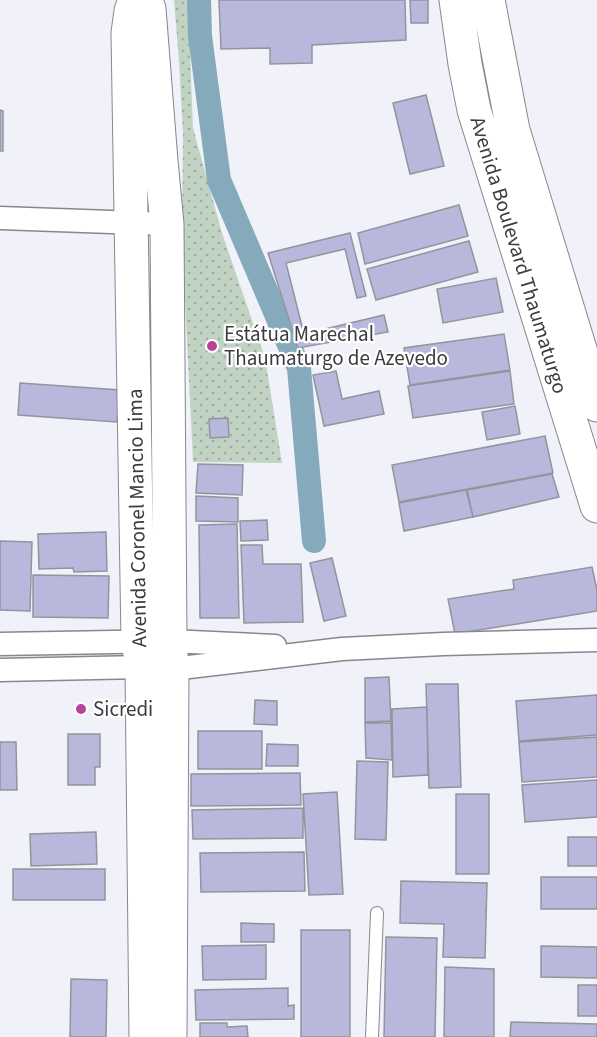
<svg xmlns="http://www.w3.org/2000/svg" width="597" height="1037" font-family="'Source Sans 3',sans-serif">
<style>
.grass{fill:url(#grass-dots)}
.lines{fill:none;stroke-linecap:round;stroke-linejoin:round}
.canal{stroke:#84aabc;stroke-width:24}
.building{fill:#b7b8db;stroke:#93949c;stroke-width:1.5}
.service-casing{stroke:#87878f;stroke-width:14}
.minor-casing{stroke:#87878f;stroke-width:25}
.secondary-casing{stroke:#87878f;stroke-width:35}
.service{stroke:#fff;stroke-width:12}
.minor{stroke:#fff;stroke-width:22}
.secondary{stroke:#fff;stroke-width:33}
.poi-dot{fill:#b84298;stroke:#fff;stroke-width:2}
.labels{text-anchor:middle;dominant-baseline:central;stroke-width:4.5;stroke-linejoin:round;paint-order:stroke}
.street-label{font-size:21px;fill:#3c3c40;stroke:#fff}
.poi-label{font-size:21px;fill:#3c3c40;stroke:#fff;text-anchor:start}
</style>
<defs>
<pattern id="grass-dots" width="8" height="8" patternUnits="userSpaceOnUse" patternTransform="scale(1.5)"><rect width="8" height="8" fill="#c1d4c3"/><path d="M2 2h.1M6 6h.1" fill="none" stroke="#9eada0" stroke-width="1.8" stroke-linecap="round"/></pattern>
</defs>
<rect width="100%" height="100%" fill="#f1f1fa"/>
<path class="grass" d="M174 0H188L193 128 222 233 265 358 282 463 193 462 182 239 183 134 179 61Z"/>
<g class="lines">
<path class="canal" d="M199 0 200 36 219 180 299 368 314 541"/>
</g>
<path class="building" d="M219 0H405L406 40 312 45V63L270 64V48L221 49Z
M410 0H428V23H411Z
M426 95 444 166 410 174 393 103Z
M0 110 3 111V151H0Z
M459 205 468 236 365 264 358 233Z
M350 233 366 296 357 298 345 249 286 263 304 334 384 315 388 332 298 348 268 253Z
M469 241 478 272 376 300 367 269Z
M496 278 503 312 443 323 437 289Z
M504 334 510 370 410 385 404 348Z
M336 371 342 399 379 391 384 414 324 426 313 375Z
M510 371 514 404 413 418 408 386Z
M20 383 120 390 117 422 18 415Z
M515 406 520 434 487 440 482 412Z
M228 418 229 437 210 438 209 419Z
M545 436 553 473 399 502 392 465Z
M198 464 243 465 242 495 196 493Z
M552 474 559 497 473 517 467 490Z
M466 490 473 517 404 531 399 503Z
M196 496 238 498V522L196 521Z
M267 520 268 540 241 541 240 521Z
M237 524 239 618H200L199 525Z
M106 532 107 571 74 572 73 568 39 569 38 534Z
M0 541 32 542 30 611 0 610Z
M241 545H262L263 564H301L303 622 244 623Z
M332 558 346 616 324 621 310 563Z
M592 567 597 590V611L455 634 448 599 514 589 513 580Z
M33 575 109 576 108 618 33 617Z
M389 677 391 721 365 722V678Z
M426 684H458L461 787 429 788Z
M597 695V735L519 741 516 701Z
M255 700 277 701V725L254 724Z
M427 707 428 775 393 777 392 709Z
M365 723H391L392 760 366 758Z
M198 731H262V769H198Z
M68 734H100V767H95V785H68Z
M597 737V777L522 782 519 742Z
M0 742H16L17 790H0Z
M267 744 298 745V766H266Z
M357 761 388 762 386 840 355 839Z
M300 773 301 805 191 806V774Z
M597 780V817L525 822 522 785Z
M337 792 343 894 309 895 303 794Z
M456 794H489V874H456Z
M303 808V838L193 839 192 810Z
M96 832 97 864 31 866 30 834Z
M568 837H597V866H568Z
M304 852 305 891 201 892 200 853Z
M13 869H105V900H13Z
M541 877H597V909H541Z
M401 881 487 883 485 958 443 957 444 924 400 923Z
M241 923 274 924V942H241Z
M301 930H350V1037H301Z
M386 937 437 938 435 1037H384Z
M266 945V979L203 980 202 946Z
M541 946 597 947V978L541 977Z
M445 967 494 969V1037H444Z
M71 979 107 980 106 1037H70Z
M578 985H597V1016H578Z
M288 988V1006L294 1005V1019L196 1020 195 990Z
M511 1022 597 1024V1037H510Z
M200 1023H227V1027L247 1026 248 1037H200Z"/>
<g class="lines">
<defs>
<path id="service" d="M372 1037 377 913"/>
<path id="minor" d="M0 218 167 224
M0 644 170 641 275 646
M0 670 142 667 172 669 342 649 443 644 597 640"/>
<path id="secondary" d="M135 0 131 11 128 33 138 641 142 667 146 1037
M146 0 149 9 161 161 167 224 170 641 172 669 170 1037
M456 0 465 64 474 110 597 506
M488 0 513 130 597 405"/>
</defs>
<use href="#service" class="service-casing"/>
<use href="#minor" class="minor-casing"/>
<use href="#secondary" class="secondary-casing"/>
<use href="#service" class="service"/>
<use href="#minor" class="minor"/>
<use href="#secondary" class="secondary"/>
</g>
<g class="poi-dot">
<circle cx="212" cy="346" r="6"/>
<circle cx="81" cy="709" r="6"/>
</g>
<g class="labels">
<g class="street-label">
<text transform="translate(519 255) rotate(73)">Avenida Boulevard Thaumaturgo</text>
<text transform="translate(137 518) rotate(-91)">Avenida Coronel Mancio Lima</text>
</g>
<g class="poi-label">
<text x="224" y="334">Estátua Marechal<tspan x="224" dy="24">Thaumaturgo de Azevedo</tspan></text>
<text x="93" y="709">Sicredi</text>
</g>
</g>
</svg>
